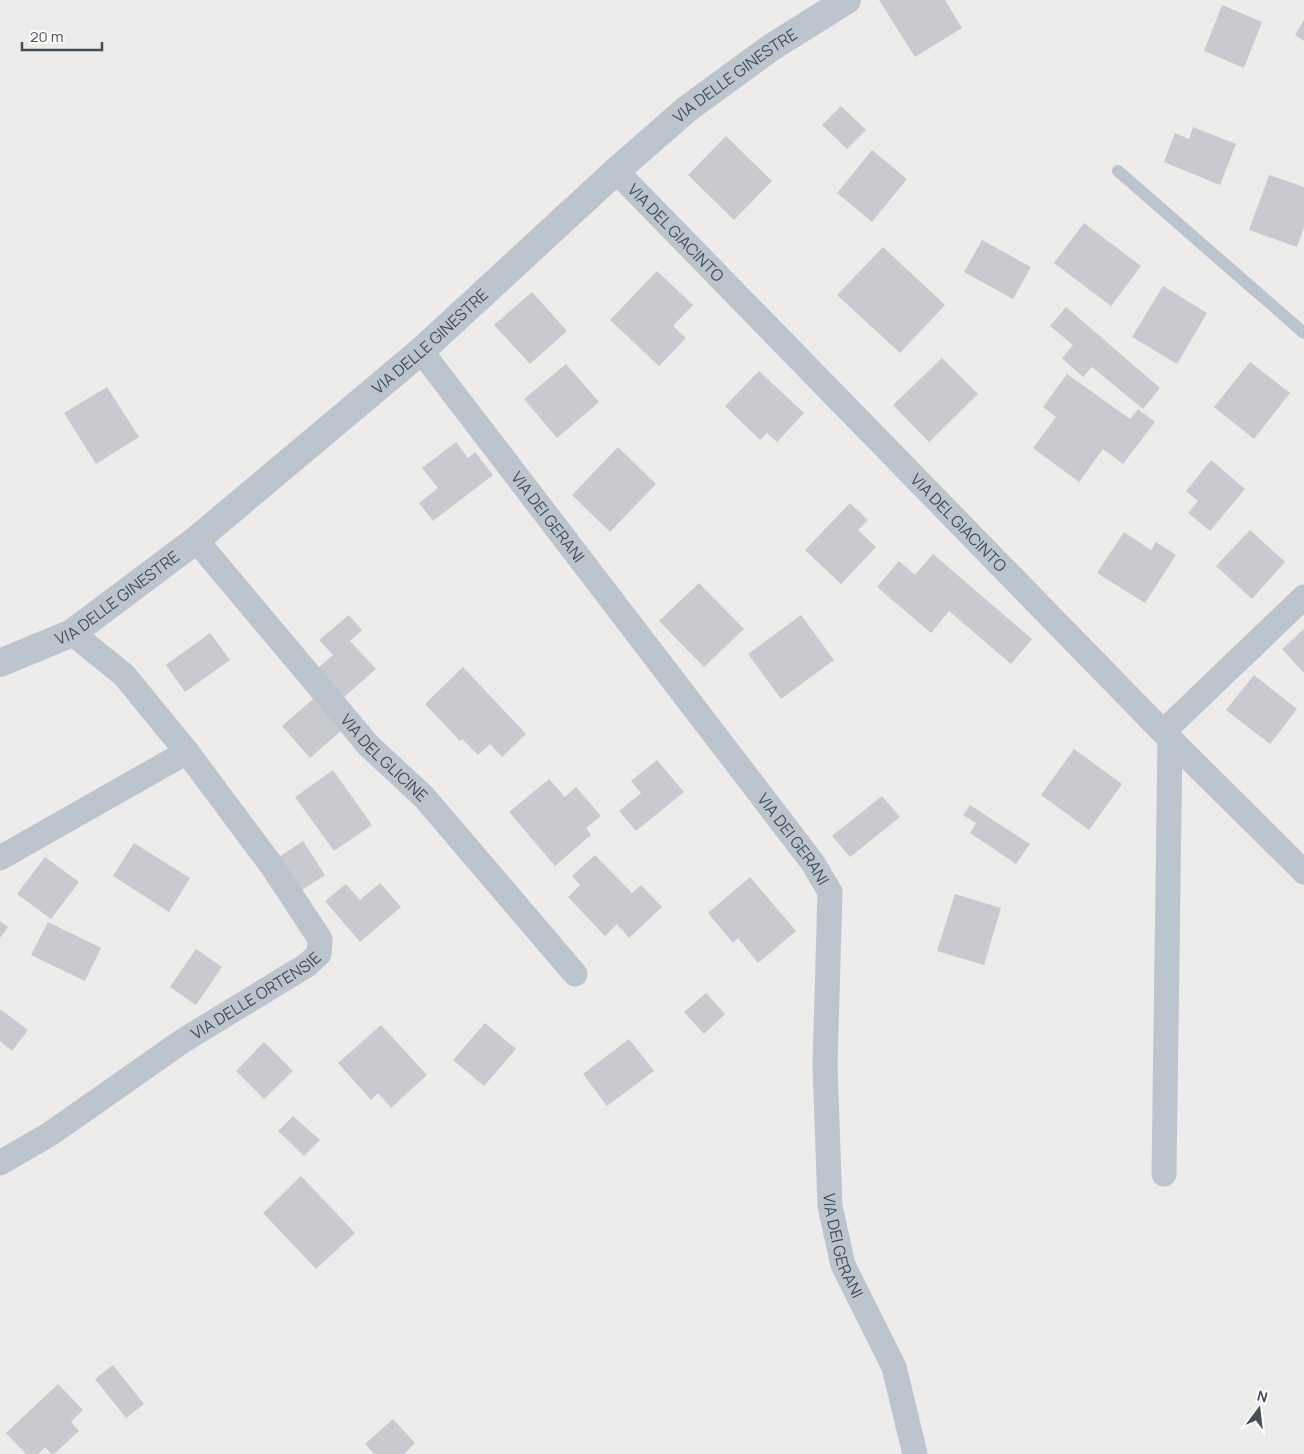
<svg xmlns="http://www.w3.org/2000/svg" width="1304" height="1454" font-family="Manrope,sans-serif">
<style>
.building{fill:#c8cad0}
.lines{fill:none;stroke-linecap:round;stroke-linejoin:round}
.service{stroke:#bcc5ce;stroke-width:12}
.minor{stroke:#bcc5ce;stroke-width:25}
.tertiary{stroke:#bcc5ce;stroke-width:28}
.labels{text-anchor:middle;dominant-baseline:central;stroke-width:4;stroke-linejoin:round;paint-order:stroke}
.street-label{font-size:16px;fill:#444e58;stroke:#fff}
</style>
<rect width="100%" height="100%" fill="#eeebeb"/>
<path class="building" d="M879 0H945L962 28 915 57Z
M1222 5 1262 22 1244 68 1204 51Z
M1304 20V41L1295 35Z
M841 106 866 130 847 149 822 125Z
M1193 127 1236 144 1220 185 1164 162 1175 133 1189 139Z
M726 136 772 181 734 220 688 175Z
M872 150 907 179 872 222 837 193Z
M1269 175 1304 187V228L1297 247 1249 230Z
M1084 223 1141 266 1111 306 1054 263Z
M982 240 1031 267 1013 299 964 272Z
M883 247 945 305 900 353 837 295Z
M657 271 693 305 673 326 686 338 659 366 610 320Z
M1163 286 1207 313 1177 364 1132 337Z
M532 292 567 331 530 364 494 325Z
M1066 307 1160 388 1143 409 1092 367 1083 377 1062 358 1073 345 1050 326Z
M942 358 978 394 929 442 893 405Z
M1250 362 1290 393 1254 439 1214 407Z
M566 364 599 402 557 438 524 399Z
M759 371 804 413 777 442 767 433 760 440 725 406Z
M1067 374 1130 419 1138 409 1155 422 1123 464 1103 449 1079 482 1033 448 1056 417 1043 407Z
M107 387 139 437 96 464 64 413Z
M456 442 468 458 475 452 493 475 433 521 419 503 438 488 422 468Z
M618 447 656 484 610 532 572 495Z
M1211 460 1245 489 1210 531 1188 513 1198 501 1186 491Z
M850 503 868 520 858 530 876 547 841 584 805 550Z
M1250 530 1285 562 1252 599 1216 566Z
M1124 532 1151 550 1156 542 1176 555 1145 603 1097 573Z
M933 554 1032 639 1011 664 949 611 931 633 877 587 899 561 915 575Z
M699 583 744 629 704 667 659 621Z
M349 615 362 630 350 641 376 669 343 698 317 669 333 655 319 640Z
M801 615 834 660 781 699 748 654Z
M1304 629V673L1282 649Z
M210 633 230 660 185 692 166 665Z
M463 667 526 734 502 757 490 744 478 755 462 739 460 741 425 704Z
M1254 675 1297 709 1270 744 1226 710Z
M313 699 341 731 310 758 282 726Z
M1074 749 1122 784 1089 830 1041 795Z
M657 760 684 792 636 831 619 811 641 793 631 781Z
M333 770 372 825 334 851 295 797Z
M549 779 565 797 576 787 601 816 586 828 591 835 555 866 509 812Z
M882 796 900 817 850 857 832 836Z
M970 805 1030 844 1016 864 970 833 976 823 963 815Z
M303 841 325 875 302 890 280 856Z
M134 843 190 878 169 912 113 876Z
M595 855 632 893 641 885 662 907 629 938 617 924 605 936 568 897 580 885 572 876Z
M45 857 79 882 51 919 17 894Z
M750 877 796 931 758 963 738 938 733 943 708 913Z
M380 883 401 907 360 942 325 901 346 884 360 900Z
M955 894 1001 908 984 965 937 951Z
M0 921 8 927 0 938Z
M48 922 101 948 85 981 31 955Z
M196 949 222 967 196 1005 170 987Z
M706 993 725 1014 704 1034 684 1012Z
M0 1009 28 1030 12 1051 0 1041Z
M485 1023 516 1049 484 1086 453 1060Z
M381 1025 427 1075 391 1108 378 1093 371 1100 338 1063Z
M629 1039 654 1071 607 1106 583 1074Z
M264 1042 293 1071 264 1099 236 1071Z
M293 1116 320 1140 304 1156 278 1131Z
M301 1176 355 1233 316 1269 263 1213Z
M113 1365 144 1404 126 1418 95 1379Z
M58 1384 83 1410 71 1422 79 1431 54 1454H51L45 1447 38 1454H26L6 1433Z
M393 1419 415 1443 404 1454H374L365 1444Z"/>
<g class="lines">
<path class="service" d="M1118 171 1304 333"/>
<g class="minor">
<path id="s1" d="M616 171 1163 732 1304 872"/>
<path id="s2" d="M421 351 813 863 830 892 825 1065 830 1206 843 1265 894 1367 915 1454"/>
<path id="s3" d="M196 540 369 746 424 797 575 974"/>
<path d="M1163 732 1304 597"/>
<path d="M0 858 187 752"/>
<path id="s4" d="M0 1163 50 1134 184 1040 307 965 319 954 320 939 272 866 187 752 124 675 72 633"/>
<path d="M1164 1174 1170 739"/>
</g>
<path class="tertiary" id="s5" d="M0 663 72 633 196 540 421 351 616 171 687 109 769 49 847 0"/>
</g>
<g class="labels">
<g class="street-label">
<text stroke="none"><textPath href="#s5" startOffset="945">VIA DELLE GINESTRE</textPath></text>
<text stroke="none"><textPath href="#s1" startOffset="86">VIA DEL GIACINTO</textPath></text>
<text stroke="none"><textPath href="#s5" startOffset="540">VIA DELLE GINESTRE</textPath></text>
<text stroke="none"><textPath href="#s2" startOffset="209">VIA DEI GERANI</textPath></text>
<text stroke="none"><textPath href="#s1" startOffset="491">VIA DEL GIACINTO</textPath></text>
<text stroke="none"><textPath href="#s5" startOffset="135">VIA DELLE GINESTRE</textPath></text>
<text stroke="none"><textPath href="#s3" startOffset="288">VIA DEL GLICINE</textPath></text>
<text stroke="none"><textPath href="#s2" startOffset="614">VIA DEI GERANI</textPath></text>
<text stroke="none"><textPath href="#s4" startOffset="306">VIA DELLE ORTENSIE</textPath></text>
<text stroke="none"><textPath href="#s2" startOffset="1034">VIA DEI GERANI</textPath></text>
</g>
</g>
<g transform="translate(1259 1409) rotate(15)" stroke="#ffffff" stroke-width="4" paint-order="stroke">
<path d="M0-4L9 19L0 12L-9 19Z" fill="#444e58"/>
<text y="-8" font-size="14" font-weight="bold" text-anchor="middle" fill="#444e58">N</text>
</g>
<path d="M22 42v8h80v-8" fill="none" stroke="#444e58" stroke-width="2.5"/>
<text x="30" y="42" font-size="15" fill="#444e58" stroke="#ffffff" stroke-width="4" paint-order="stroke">20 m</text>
</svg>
